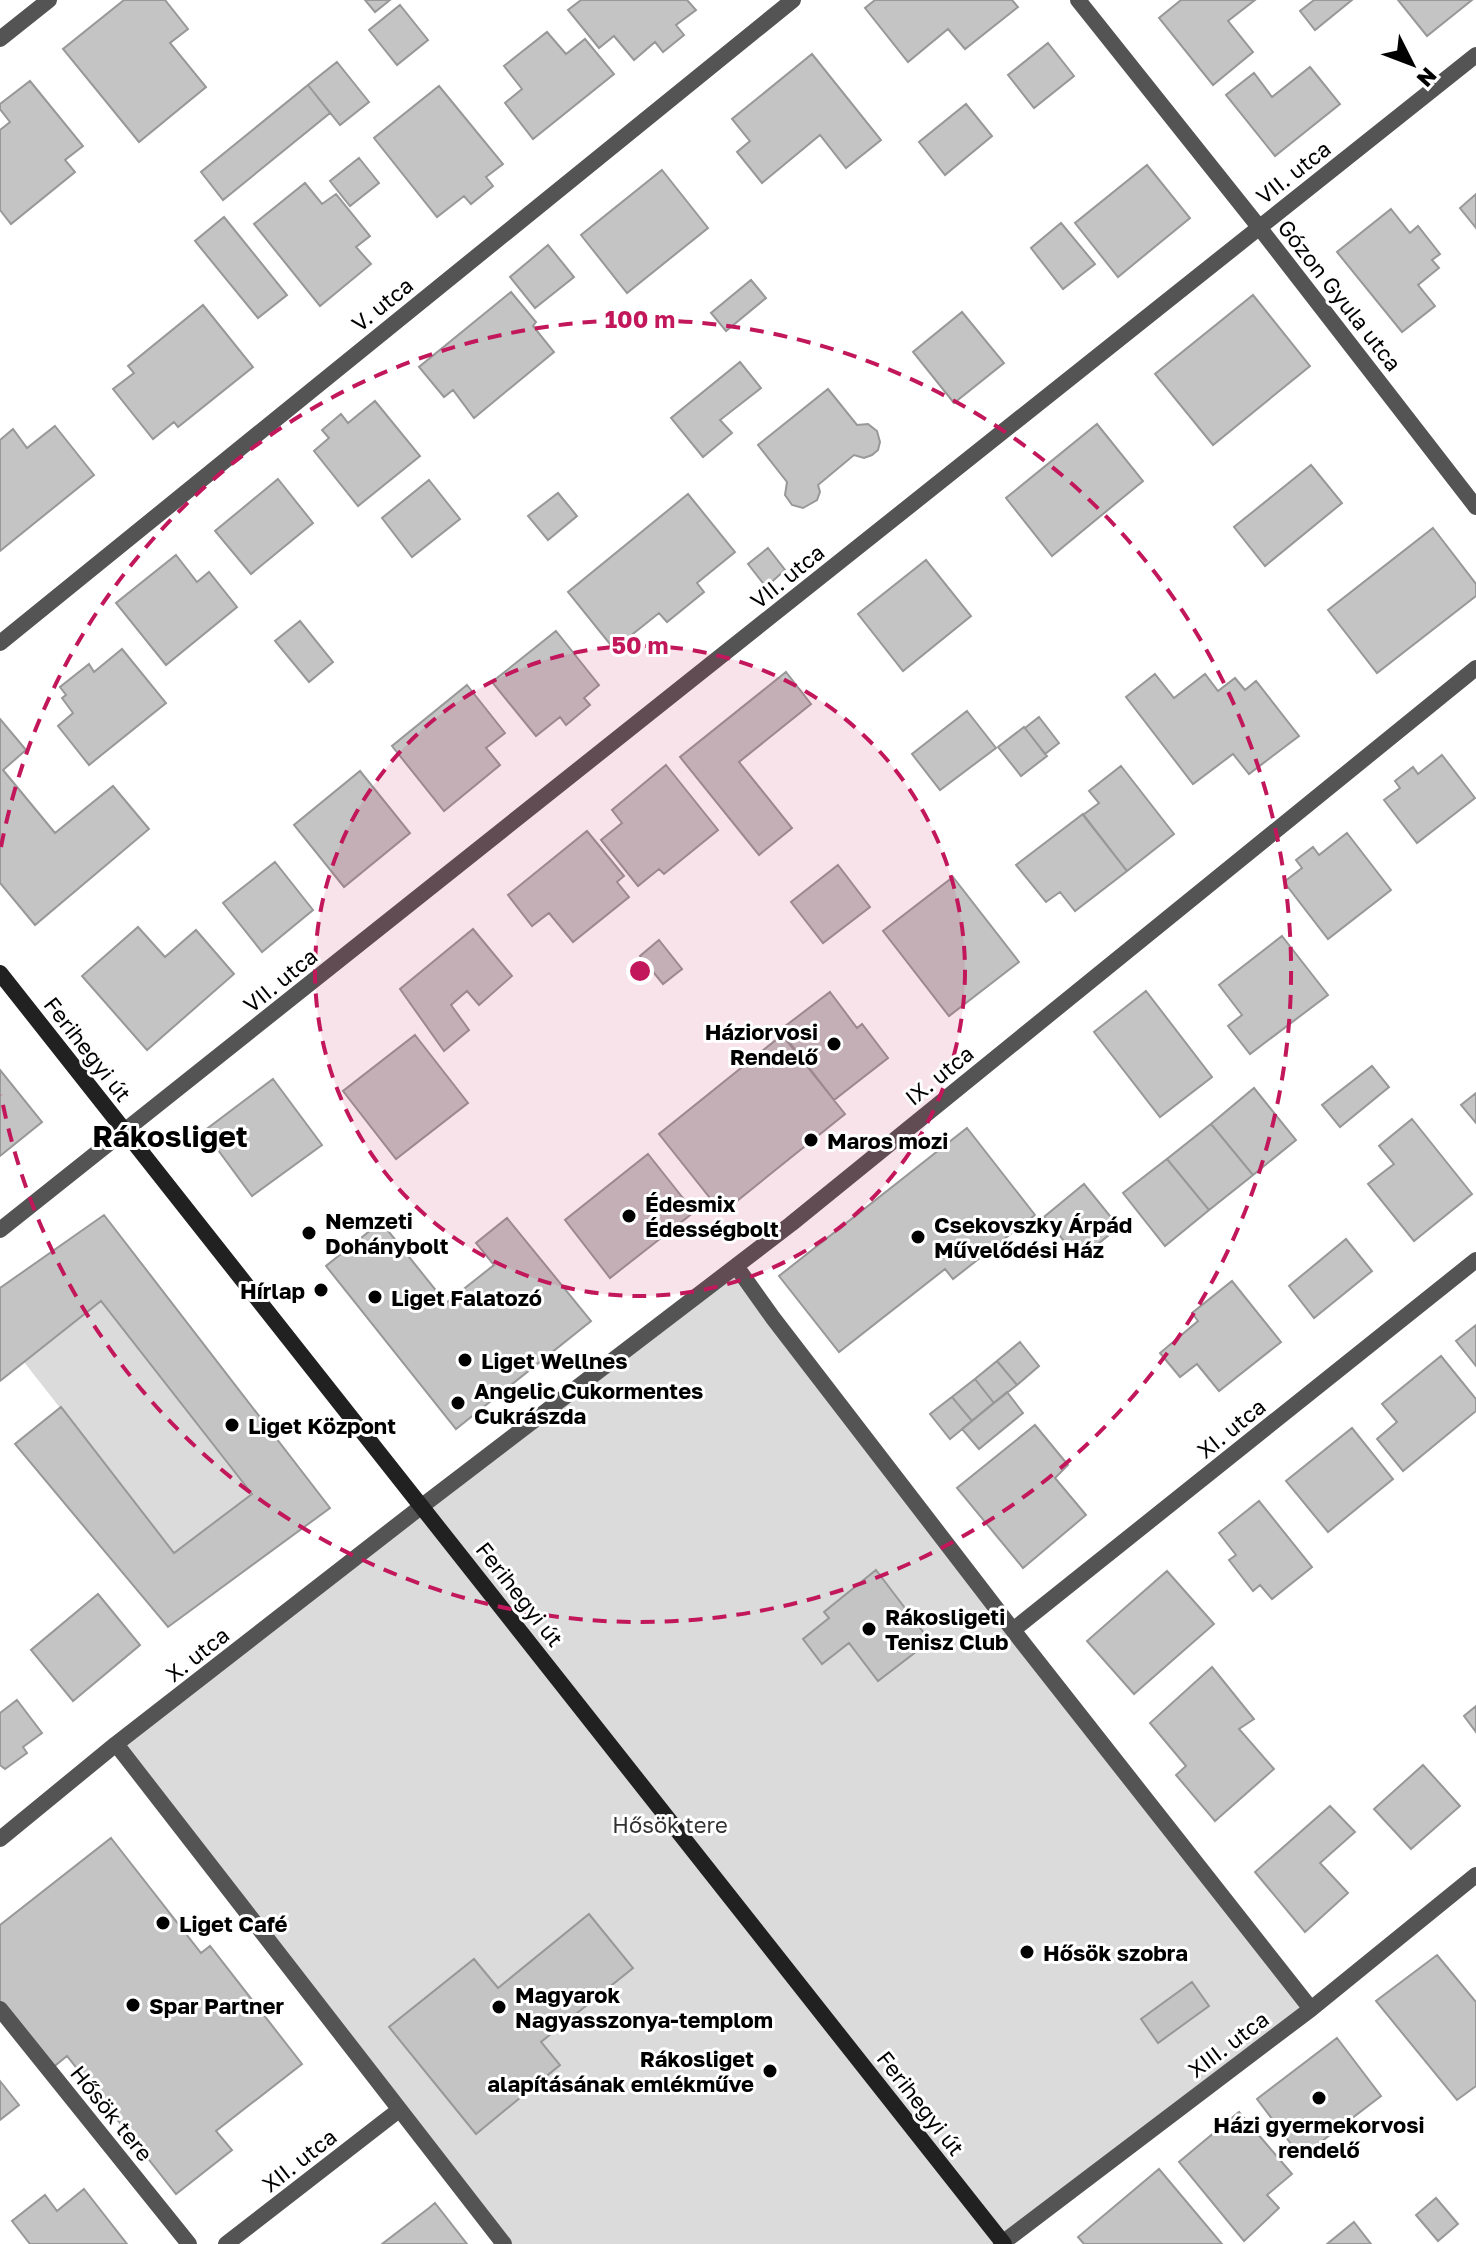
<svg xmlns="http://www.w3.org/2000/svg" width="1476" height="2244" font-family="'Golos Text',sans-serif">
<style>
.green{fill:#dbdbdb}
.building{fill:#c4c4c4;stroke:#989898;stroke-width:2}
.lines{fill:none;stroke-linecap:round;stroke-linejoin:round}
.street{stroke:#545454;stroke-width:16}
.secondary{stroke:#212121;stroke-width:16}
.ring{fill:none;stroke:#c2185b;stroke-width:4;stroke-dasharray:14 10}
.poi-dot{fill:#000;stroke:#fff;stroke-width:3}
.labels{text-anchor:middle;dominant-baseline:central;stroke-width:6;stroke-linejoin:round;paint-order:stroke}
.street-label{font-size:22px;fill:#000;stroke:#fff}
.poi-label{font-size:22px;font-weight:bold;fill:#000;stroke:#fff;text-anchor:start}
.park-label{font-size:22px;fill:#323232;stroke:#fff}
.district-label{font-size:30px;font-weight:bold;fill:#000;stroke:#fff}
.centre{fill:#c2185b;stroke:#fff;stroke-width:4}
.ring-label{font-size:24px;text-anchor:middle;font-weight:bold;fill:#c2185b;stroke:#fff;stroke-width:6;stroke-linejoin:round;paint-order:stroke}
</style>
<rect width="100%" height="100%" fill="#fff"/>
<path class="green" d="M736 1266 1311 2009 1001 2244H504L116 1744Z
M101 1301 252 1494 174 1553 24 1362Z"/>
<path class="building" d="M124 0H165L188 29 170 43 206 87 139 142 63 49Z
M365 0H390L375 12Z
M581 0H687L696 10 676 25 684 35 663 52 655 42 634 60 614 36 599 48 568 10Z
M875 0H1012L1018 7 965 49 948 29 908 62 865 8Z
M1181 0H1255L1228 21 1253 52 1213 85 1159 18Z
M1314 0H1352L1315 30 1300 11Z
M1398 0H1472L1427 36Z
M400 5 428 40 397 65 369 30Z
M547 32 566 54 585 39 614 74 533 139 505 103 522 89 504 66Z
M1048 43 1074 76 1034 108 1008 75Z
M812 54 881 140 846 168 820 135 762 183 737 152 750 141 732 119Z
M337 62 369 102 340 125 308 85Z
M1310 67 1340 104 1275 156 1226 95 1254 73 1272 97Z
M30 81 83 146 65 160 75 172 11 224 0 210V130L10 122 0 109V104Z
M308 85 330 113 223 200 201 172Z
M439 86 503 164 486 177 493 186 471 204 464 196 437 217 374 138Z
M966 104 992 136 945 175 919 142Z
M359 158 379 183 350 206 330 181Z
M1147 165 1190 218 1118 277 1075 223Z
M662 170 708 228 627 293 581 235Z
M305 183 322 204 336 194 370 236 356 247 371 264 320 306 254 224Z
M1476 194V228L1460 208Z
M1391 209 1410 233 1418 226 1440 254 1432 260 1439 268 1418 285 1435 306 1402 332 1337 252Z
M224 217 287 295 258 318 195 241Z
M1061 223 1095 264 1063 289 1031 248Z
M548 245 574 277 535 308 510 277Z
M751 280 766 298 726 331 711 313Z
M511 292 536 322 533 326 554 352 474 418 453 390 444 397 419 367Z
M1253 295 1310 366 1213 445 1155 374Z
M203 305 253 367 178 427 174 422 153 439 113 389 134 373 128 366Z
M962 312 1004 363 954 403 913 352Z
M740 362 761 388 720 420 732 433 703 457 671 418Z
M828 389 857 425 868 424 877 431 880 442 878 450 872 455 864 458 854 455 818 485 820 492 817 500 803 508 792 505 785 495 787 482 758 445Z
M375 401 420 456 358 506 314 451 329 438 322 430 341 414 348 423Z
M1097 424 1143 481 1052 556 1006 498Z
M55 426 94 475 0 551V440L13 429 27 448Z
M1311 465 1342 503 1265 566 1234 527Z
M278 479 313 523 251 574 215 531Z
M429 480 460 519 412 557 382 518Z
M558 493 577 516 548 540 528 516Z
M688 494 735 552 697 583 704 592 667 622 659 613 614 649 568 592Z
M1433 528 1476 584V596L1377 673 1328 610Z
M768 548 785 570 766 587 748 564Z
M176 555 197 582 209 572 237 607 166 665 116 603Z
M926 560 971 616 903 671 858 614Z
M300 621 333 662 309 682 275 641Z
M556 631 599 685 584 698 590 705 566 725 560 717 536 736 492 682Z
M122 649 166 703 89 765 58 726 73 713 62 698 66 695 60 687 89 664 94 672Z
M786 672 811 704 739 762 792 828 759 855 680 757Z
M1155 674 1174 698 1205 674 1218 691 1235 678 1245 690 1256 681 1299 736 1249 774 1233 754 1193 784 1126 697Z
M467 685 505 733 486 748 500 765 444 811 392 746Z
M967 711 996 748 940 790 912 754Z
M1039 717 1059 743 1045 754 1025 728Z
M0 719 26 750 3 770 55 833 113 786 149 829 35 925 0 883Z
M1024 727 1047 756 1021 776 998 747Z
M1442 755 1475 798 1417 843 1384 800 1400 788 1395 781 1413 767 1418 774Z
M666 765 718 830 664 874 659 869 638 886 601 840 622 823 612 810Z
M1121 766 1174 834 1127 871 1083 815 1099 803 1089 791Z
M360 771 410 833 344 887 294 825Z
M1083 814 1127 871 1075 911 1060 892 1046 902 1016 865Z
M587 831 624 876 617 882 629 897 573 942 549 913 532 926 508 895Z
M1347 833 1391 890 1328 939 1284 882 1302 868 1296 860 1313 847 1319 855Z
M275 862 313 910 262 952 223 903Z
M838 865 870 907 823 943 791 902Z
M953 877 1019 962 949 1016 883 931Z
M138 927 165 957 196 930 234 974 147 1050 82 976Z
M473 929 512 976 479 1005 467 991 451 1005 469 1030 444 1051 400 989Z
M1282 936 1328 995 1250 1054 1228 1026 1242 1015 1219 985Z
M659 940 682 969 663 984 640 956Z
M1146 991 1212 1077 1160 1117 1094 1032Z
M830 992 857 1028 862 1024 888 1058 834 1100 780 1030Z
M415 1035 468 1103 396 1159 343 1091Z
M782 1035 845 1114 722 1213 659 1134Z
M1372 1066 1389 1087 1340 1127 1322 1105Z
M0 1070 42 1122 0 1156Z
M273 1079 322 1145 252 1196 204 1131Z
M1254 1088 1296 1140 1253 1175 1211 1124Z
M1476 1093V1123L1461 1105Z
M1412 1119 1472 1194 1414 1241 1368 1184 1394 1164 1379 1146Z
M1211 1124 1253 1175 1209 1210 1167 1159Z
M967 1128 1035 1215 953 1279 945 1269 839 1352 779 1276Z
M648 1154 694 1212 610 1278 565 1220Z
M1167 1159 1209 1210 1165 1246 1123 1193Z
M1084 1184 1119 1227 1079 1259 1044 1217Z
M104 1215 330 1508 168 1627 15 1444 61 1407 174 1553 252 1494 101 1301 0 1381V1288Z
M507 1218 591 1321 456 1429 326 1266 381 1222 446 1303 494 1265 476 1243Z
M1346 1239 1372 1271 1314 1318 1289 1286Z
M1232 1281 1281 1342 1219 1391 1197 1364 1180 1377 1160 1353 1198 1321 1192 1313Z
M1476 1325V1366L1456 1341Z
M1020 1342 1039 1366 1017 1385 997 1361Z
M1441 1356 1476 1399V1411L1403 1471 1377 1439 1397 1422 1382 1404Z
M997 1361 1017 1385 994 1403 975 1379Z
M975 1379 994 1403 972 1421 952 1397Z
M1007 1392 1023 1413 979 1449 962 1429Z
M952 1397 972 1421 950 1439 930 1414Z
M1035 1425 1068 1465 1055 1478 1086 1515 1023 1568 957 1488Z
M1352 1428 1393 1479 1328 1532 1286 1481Z
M1259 1501 1312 1567 1272 1599 1260 1585 1253 1591 1229 1560 1236 1555 1219 1533Z
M876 1570 930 1641 878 1681 849 1643 822 1664 803 1639 829 1618 824 1612Z
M1167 1571 1214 1624 1134 1694 1087 1641Z
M98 1594 140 1645 73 1701 31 1650Z
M1212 1667 1254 1719 1239 1729 1274 1769 1215 1821 1176 1775 1186 1766 1150 1723Z
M17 1700 42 1733 23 1747 27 1753 5 1769 0 1765V1713Z
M1476 1706V1732L1464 1716Z
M1423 1765 1460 1806 1411 1849 1374 1809Z
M1330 1806 1355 1832 1320 1863 1348 1893 1305 1932 1255 1872Z
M111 1838 201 1953 210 1946 302 2064 216 2131 232 2150 176 2194 67 2056 51 2069 0 2004V1925Z
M589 1914 633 1968 541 2042 560 2065 476 2134 389 2027 474 1959 498 1988Z
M1437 1955 1476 2002V2086L1457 2100 1376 2001Z
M1192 1982 1209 2006 1158 2043 1141 2019Z
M1337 2038 1381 2096 1301 2157 1257 2099Z
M0 2081 19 2105 0 2120Z
M1239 2112 1292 2174 1267 2195 1279 2208 1244 2241 1179 2162Z
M1159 2169 1222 2244H1084L1078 2237Z
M84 2189 127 2244H30L12 2221 45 2195 57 2211Z
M1436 2198 1458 2224 1438 2241 1416 2215Z
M435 2203 467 2244H382L429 2208Z
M1354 2222 1371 2244H1327Z"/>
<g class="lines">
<path class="street" d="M1078 0 1259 227 1476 507
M0 39 49 0
M0 643 793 0
M0 1230 1476 55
M736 1266 773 1318 1023 1643 1311 2009
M1013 1630 1476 1260
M116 1744 504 2244
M0 1839 116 1744 422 1506 791 1224 1476 668
M0 2009 189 2244
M226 2244 399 2110
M1001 2244 1311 2009 1476 1875"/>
<path class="secondary" d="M0 973 1004 2244"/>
</g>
<circle cx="640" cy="971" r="325" fill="#c2185b" fill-opacity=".12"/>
<g class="ring">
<circle cx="640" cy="971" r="325"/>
<path d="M1 847A651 651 0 1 1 1 1095"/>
</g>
<g class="poi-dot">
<circle cx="834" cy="1044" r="8"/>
<circle cx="811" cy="1140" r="8"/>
<circle cx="629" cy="1216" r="8"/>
<circle cx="309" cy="1233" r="8"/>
<circle cx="918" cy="1237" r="8"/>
<circle cx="321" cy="1290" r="8"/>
<circle cx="375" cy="1297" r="8"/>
<circle cx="465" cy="1360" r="8"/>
<circle cx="458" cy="1403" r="8"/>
<circle cx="232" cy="1425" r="8"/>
<circle cx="869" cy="1629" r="8"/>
<circle cx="163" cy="1923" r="8"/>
<circle cx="1027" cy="1952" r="8"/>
<circle cx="133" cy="2005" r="8"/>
<circle cx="499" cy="2007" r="8"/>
<circle cx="770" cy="2071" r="8"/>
<circle cx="1319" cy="2098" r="8"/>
</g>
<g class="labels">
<g class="street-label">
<text transform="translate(1293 172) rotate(-38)">VII. utca</text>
<text transform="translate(1340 295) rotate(52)">Gózon Gyula utca</text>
<text transform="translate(382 304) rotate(-39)">V. utca</text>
<text transform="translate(787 576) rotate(-39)">VII. utca</text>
<text transform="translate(280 980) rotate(-39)">VII. utca</text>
<text transform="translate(88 1049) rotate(52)">Ferihegyi út</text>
<text transform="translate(939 1075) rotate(-39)">IX. utca</text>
<text transform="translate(1231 1428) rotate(-39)">XI. utca</text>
<text transform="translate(520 1594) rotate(52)">Ferihegyi út</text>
<text transform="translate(197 1654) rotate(-38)">X. utca</text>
<text transform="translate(1228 2044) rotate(-37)">XIII. utca</text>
<text transform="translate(921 2103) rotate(52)">Ferihegyi út</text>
<text transform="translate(112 2113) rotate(51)">Hősök tere</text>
<text transform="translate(299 2160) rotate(-38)">XII. utca</text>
</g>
<g class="poi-label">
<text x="818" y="1031" text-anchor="end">Háziorvosi<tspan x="818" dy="25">Rendelő</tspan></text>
<text x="827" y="1140">Maros mozi</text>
<text x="645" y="1203">Édesmix<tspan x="645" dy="25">Édességbolt</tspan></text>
<text x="325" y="1220">Nemzeti<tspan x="325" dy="25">Dohánybolt</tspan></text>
<text x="934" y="1224">Csekovszky Árpád<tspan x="934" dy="25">Művelődési Ház</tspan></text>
<text x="305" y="1290" text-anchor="end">Hírlap</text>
<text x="391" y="1297">Liget Falatozó</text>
<text x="481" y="1360">Liget Wellnes</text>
<text x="474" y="1390">Angelic Cukormentes<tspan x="474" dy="25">Cukrászda</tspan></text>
<text x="248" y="1425">Liget Központ</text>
<text x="885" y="1616">Rákosligeti<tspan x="885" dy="25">Tenisz Club</tspan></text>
<text x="179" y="1923">Liget Café</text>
<text x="1043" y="1952">Hősök szobra</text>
<text x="515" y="1994">Magyarok<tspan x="515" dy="25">Nagyasszonya-templom</tspan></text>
<text x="149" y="2005">Spar Partner</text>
<text x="754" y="2058" text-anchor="end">Rákosliget<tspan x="754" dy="25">alapításának emlékműve</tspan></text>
<text x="1319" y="2124" text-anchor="middle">Házi gyermekorvosi<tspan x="1319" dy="25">rendelő</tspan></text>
</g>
<g class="park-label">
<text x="670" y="1824">Hősök tere</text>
</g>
<g class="district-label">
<text x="170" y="1136">Rákosliget</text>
</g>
</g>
<circle cx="640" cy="971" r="12" class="centre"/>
<g class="ring-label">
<text x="640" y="328">100 m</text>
<text x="640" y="654">50 m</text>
</g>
<g transform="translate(1412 64) rotate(132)" stroke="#ffffff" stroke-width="6" paint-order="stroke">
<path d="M0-6L14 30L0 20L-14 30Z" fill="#000000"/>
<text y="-12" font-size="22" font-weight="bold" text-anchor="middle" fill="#000000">N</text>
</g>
</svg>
